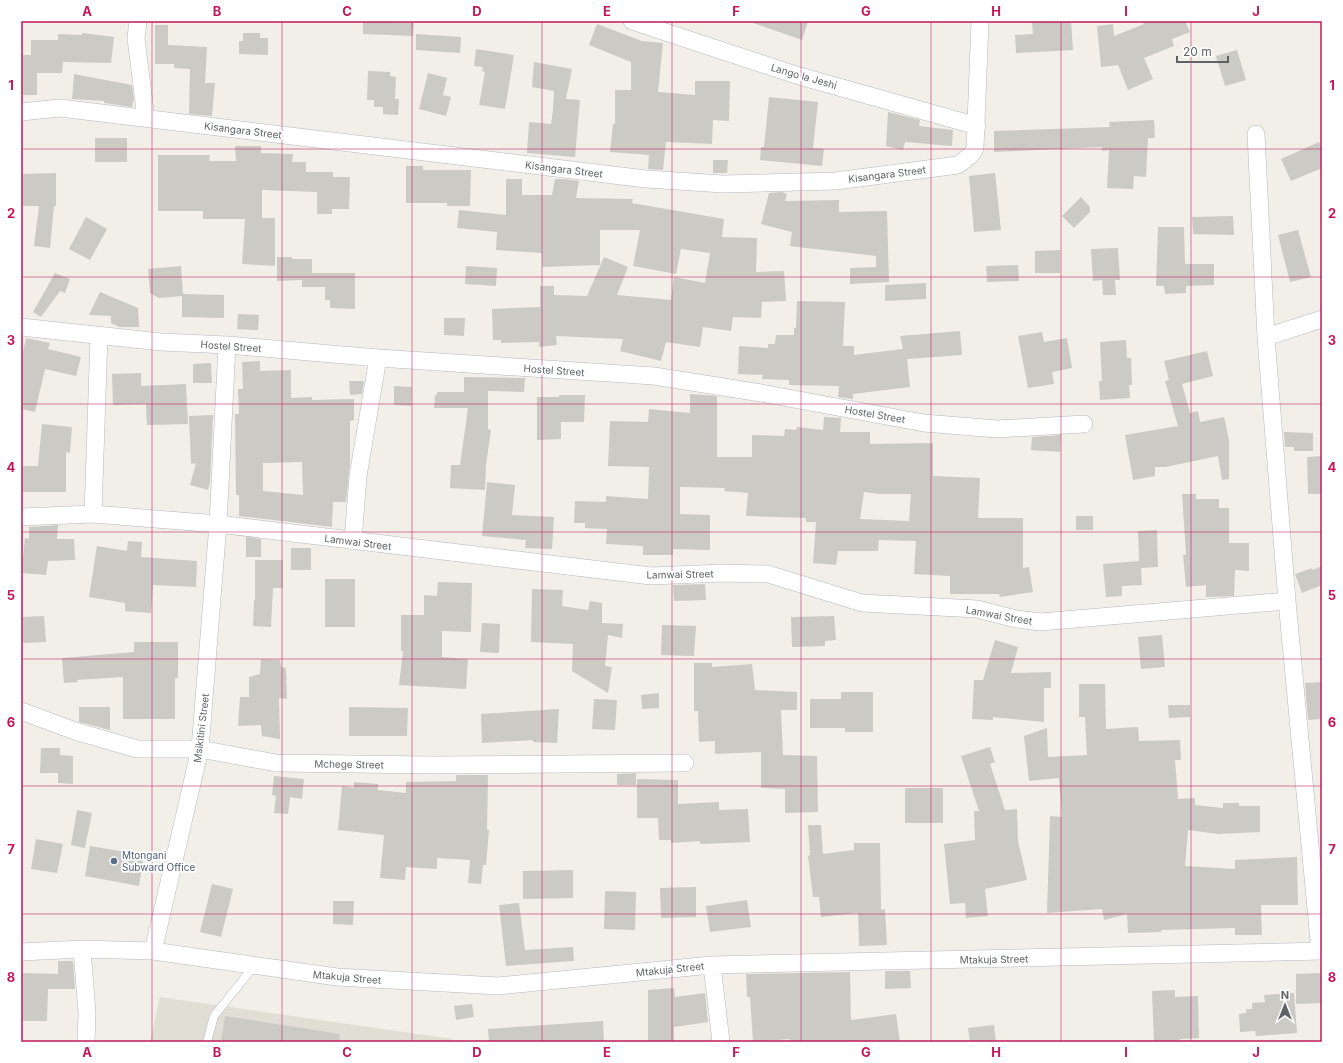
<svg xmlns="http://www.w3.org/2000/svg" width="1343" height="1063" font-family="Inter,sans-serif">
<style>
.education{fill:#e1ded6}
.building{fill:#cccac5;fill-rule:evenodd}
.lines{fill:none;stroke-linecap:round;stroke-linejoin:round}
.lane-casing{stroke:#b5b8bc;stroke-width:9}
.street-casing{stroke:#b5b8bc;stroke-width:18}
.lane{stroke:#fff;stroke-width:8}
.street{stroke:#fff;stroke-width:17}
.grid{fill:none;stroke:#c2185b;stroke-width:1;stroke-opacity:0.55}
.service-dot{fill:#5c6f8a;stroke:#fff;stroke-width:1.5}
.labels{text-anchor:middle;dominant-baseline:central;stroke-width:3.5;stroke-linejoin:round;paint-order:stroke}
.street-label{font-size:10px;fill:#5f6368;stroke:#fff}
.service-label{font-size:10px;fill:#4e5e75;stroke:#fff;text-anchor:start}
.neatline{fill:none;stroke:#c2185b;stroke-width:1.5}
.grid-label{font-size:13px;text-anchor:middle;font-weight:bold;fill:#c2185b}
</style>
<rect width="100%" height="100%" fill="#f1efe8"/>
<path class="education" d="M160 997 453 1039V1042H150Z"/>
<path class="building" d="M363 21 414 23 413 36 363 34Z
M753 21H808L802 40 753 23Z
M1071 21 1073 50 1016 53 1015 35 1033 34 1032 22Z
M1142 21H1185L1190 32 1172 39 1174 46 1144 58 1153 79 1128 90 1118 65 1101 67 1097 26 1113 24 1114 36 1144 24Z
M597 24 642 41 663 43 658 92 695 95V81H730L729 121 713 120 712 144 666 142 663 170 648 169 649 155 610 152 613 124H615V90H631V62L589 45Z
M155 25H168V45L207 47 205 83H215L212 116 189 114 190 69 174 68V64H155Z
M82 33 114 37 111 63 63 62 62 73H37V95H21V55H31V40H58V34L82 35Z
M243 33H260V38H268V55L239 54V41H243Z
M416 34 461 37 460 53 416 50Z
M476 49 514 55 505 109 479 105 485 72 482 71 483 67 474 66Z
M1237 50 1246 80 1225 86 1216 56Z
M534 62 572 69 566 99 580 100 575 157 527 153 529 122 551 124 553 110 554 91 532 87Z
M368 71 390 72V76L396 77 395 99H399L398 115 383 114V107H374V100H367Z
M428 73 447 78 443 95 451 97 446 116 419 109Z
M74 74 132 85 134 99 132 107 104 103V101L72 99Z
M769 97 818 102 813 148 824 149 822 166 760 160 761 147H764Z
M888 112 920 120 919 126 953 130 952 146 905 142 903 150 886 146Z
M1154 120 1155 138H1148L1146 177 1134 176 1133 189 1107 188 1109 150 1102 151V147L994 152V131L1110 127 1109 122Z
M95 138H127V162H95Z
M1319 142 1322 150V168L1291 181 1281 159Z
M235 146H261V153L293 154 292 162H306V172H333V177H350L349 209H332V214H317V192L262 190V218H275V266L242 264 245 219H203V211H158V155H210L209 161H236Z
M713 160H728L727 173H713Z
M406 166H423V170H471L470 206H447V203H406Z
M56 173V206H54L50 248 34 246 39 206H21V174Z
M995 173 1001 230 974 232 969 176Z
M506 179H522V195H552L555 179H563L579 181 576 198 633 199 632 203 724 219 722 237 757 238 756 272 784 271 786 301 762 302 761 318 733 317 731 331 703 327 700 347 666 342 661 361 620 351 623 339 556 336 557 345 539 347V342L501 343V340H493L492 309 540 307V286H554V295L587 296 604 257 628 267 617 295 671 300 674 277 705 283 710 253 681 249 676 274 633 266 640 230H600V265L542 267V253L496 250 497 232 457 228 459 210 506 215Z
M782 192 787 194 785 201 839 200V212L887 211 889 282 850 284V268L876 267V256L790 246 792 232 761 224 769 193Z
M1081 197 1090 207V212L1074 228 1062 216Z
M1233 216 1234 235 1193 234 1192 217Z
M86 217 107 229 90 260 69 249Z
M1158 227H1184L1185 264H1214V285L1186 286V293L1165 294 1164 286H1156Z
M1298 230 1311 277 1290 282 1278 235Z
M1118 248 1120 280H1115L1116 295H1103L1102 280 1093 281 1091 249Z
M1060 250V273H1035V251Z
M277 257H292V259H312V273H355V309L330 308V300H325V287H302V280L277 281Z
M1018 265 1019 281 987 282 986 266Z
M181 266 183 294 224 295V318L182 317V296L159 298 150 293 148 269Z
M466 266 497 268 496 286 465 284Z
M55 273 70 279 65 293 60 291 41 317 33 312Z
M926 283V299L885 301V285Z
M100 292 138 308 139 327H119L111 323V316L89 315Z
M797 301 845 302 843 346H854V355L903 349 900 336 960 331 962 355 907 359 910 387 853 394V399L838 397 839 386 789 385V380L762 379 763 375 738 374 739 346 768 348V344H775L776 335H794V328H796Z
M238 314 259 315 258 330 237 329Z
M444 318H465L464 336 444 335Z
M1042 332 1044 342 1067 338 1072 368 1052 372 1054 384 1028 388 1018 336Z
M26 338 50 343 48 349 81 357 76 376 45 369 35 412 21 409V360Z
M1126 340 1127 358H1131L1132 385H1129L1130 398 1100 400 1099 381H1102L1100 342Z
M1207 351 1213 376 1182 384 1190 413 1198 411 1200 422 1224 417 1229 440V479L1222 480 1218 456 1166 467H1155V476L1133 480 1125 435 1178 426 1165 381 1169 380 1164 361Z
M260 361V371L291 370V398L312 397V400L354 399V420L350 421V464L346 502H333L332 527 239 516V495H236L235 414H239L238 389H243L242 362ZM302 462 303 495 263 491V463Z
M211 363 212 383H193V364Z
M141 373V386L186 384 188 424 147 425 146 404 113 405 112 374Z
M464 377 525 378 524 392 488 391V429L491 430 486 465 485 490 450 488 451 465H460L468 408H434L435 395H437V392H464Z
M349 381H364L362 394 350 395Z
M394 386 412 387 411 406 394 405Z
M690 394 717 396V457H752V435L784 436 785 429 796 430 797 427 823 430 824 417 841 418 840 432H870V444L933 443V476L980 478 978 518H1023V568L1029 567 1033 592 1000 597 999 594H950V576L914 574 916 541 879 540 878 551H838L836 565 813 563 816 522H806V518L746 516 748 493 724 491 725 488 680 487V514L710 515V550L673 549V555H643V546L606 544 607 529 585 528V523H574L575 501 606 502V496L648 499 649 467 608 466 610 421 648 422 649 409 690 413ZM864 492 879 494H911L909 521 860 519Z
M559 395H585L584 422H561V439L537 440V397H559Z
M213 415 210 482 208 490 190 485 196 463 191 464 189 416Z
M42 424 72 427 70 453 66 452V492H21V466H38Z
M1284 432 1313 433V451H1294V447H1285Z
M1061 435 1060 452 1031 450 1032 437Z
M1322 456V494H1308L1307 457Z
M487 482 515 485 512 515 554 517 552 549 525 548 526 540 482 536Z
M1182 494H1196V499H1219V508H1229V543H1249V571L1235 570 1234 596 1206 597V585L1186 587 1183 555H1186Z
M1076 516H1093V530H1076Z
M58 525 57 539H74L75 560 48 561 46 575 21 573 25 538 29 539V527Z
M1157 530 1158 567 1141 568 1142 585 1122 586V596L1106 597 1103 564 1139 561 1138 531Z
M246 537 261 539V557H246Z
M128 541 142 542 141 557 197 561 196 587 153 585 151 613 125 611V603L89 597 97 546 127 551Z
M291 548H311V570H291Z
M255 560H283V588H273L271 627 253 626 254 600H255Z
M1322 566V585L1302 593 1295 574 1312 568 1313 570Z
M325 579H355V627H325Z
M438 582 472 583 471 632 442 631V657L468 659 466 689 399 685 403 651H401V615H424V595L437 596Z
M705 584 706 600 674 601 673 585Z
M532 589 563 590 562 606 588 610 590 601 602 603V623L623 624 622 638 608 635 605 666 612 667 608 693 572 671 573 644 531 642Z
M44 616 46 642 21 643V617Z
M834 616 836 640 825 641V646L792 647 791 617Z
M482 623 500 624 499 653 480 652Z
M662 625 696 626 694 656 661 655Z
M1162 635 1165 667 1141 669 1138 637Z
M995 640 1018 647 1011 673 1051 672V688H1044V722L993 717V720L972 719 974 680H983Z
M134 642H178V678H175V719H123V677L77 680 78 682 64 683 62 658 134 652Z
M261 659 280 660 281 667 286 668 287 699 279 698 280 739 262 736 261 725 238 726 240 697H249V677L260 674Z
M694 663H712V667L752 664 755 690 797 692V710H781L783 755 817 756 818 812 785 813V789L761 788V752L715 754V741L699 742 698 711H694Z
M1322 682V719L1308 720 1305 683Z
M1079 684H1105L1106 729 1138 727 1139 741 1180 740 1181 760H1175L1178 799 1195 798V805L1223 808V803H1239V806H1260V832L1218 834 1188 830 1185 866 1235 869V860L1297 857 1298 905H1261L1262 935H1235V928L1161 930V932L1128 933 1127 914 1104 920 1102 909 1047 913 1050 816 1062 817 1059 778 1029 781 1024 736 1047 728 1048 757 1087 755 1085 717H1079Z
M841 692H873V732H845V728H810V699H841Z
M659 693V708L642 709 641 695Z
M594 699 617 700 615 730 592 729Z
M1168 705H1190V717L1169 718Z
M79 707H110V730L79 722Z
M349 707 408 708 407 736H349Z
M559 709 557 743 533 742V740L482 743 481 714Z
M990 747 995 762 990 764 1005 810 1017 809 1018 841 1027 880 985 889 988 916 966 918 965 903 950 904 944 844 975 840 974 811H979L961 756Z
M41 748H60V755L73 756V784L58 783V773H40Z
M636 773V785H617V774Z
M456 775H488L487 830H489L486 865H483L481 884 468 883 470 860 437 858V869L406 867 405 880 380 878 384 835 338 830 342 786 354 788V782L378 784V790L406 793V782L456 781Z
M274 776 304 779 302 799 290 797 288 814 274 813 276 796 272 795Z
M637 779 678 780V804L719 802V810L748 809 750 842 700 844V841L671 843V840H659L658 818H637Z
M905 788H943V823H905Z
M77 810 92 813 85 848 71 845Z
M808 825H821L823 854 854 850V843H880L881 910 885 909 887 945 859 946 858 913 821 917 819 897H813L808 856 810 855Z
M36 839 63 844 57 873 31 869Z
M90 846 144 855 139 886 85 876Z
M573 870V898L523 899V871Z
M212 884 233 889 221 937 200 932Z
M696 887V917L661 918 660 888Z
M605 891 636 892 635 930 604 929Z
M747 900 751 927 710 932 706 906Z
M333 901H354L353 925 333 924Z
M519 903 525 950 573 947 574 961 506 966 499 905Z
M58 961H73L75 989H48L47 1021H21V973L58 974Z
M885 971H910L911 988 885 989Z
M850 972 851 1020 896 1014 900 1042H790L789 1039 753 1042 750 997H747L746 974Z
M1322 973V1003L1296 1004V974Z
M674 988 675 997 705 993 708 1022 674 1027V1042H648V990Z
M1175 990V997L1198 996 1199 1038 1180 1039V1042H1154L1152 991Z
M1294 993 1297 1033 1256 1036 1255 1031 1240 1032 1239 1014 1246 1013V1009H1252V1003L1265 1002 1264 995Z
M472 1004 474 1017 456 1020 454 1006Z
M225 1016 340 1034 339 1042H221Z
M603 1021 604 1042H489L488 1029Z
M994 1025 996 1042H970L968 1028Z"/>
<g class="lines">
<defs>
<path id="lane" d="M207 1042 214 1016 254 966"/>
<path id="street" d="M138 21 136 38 146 118
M632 21 796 75 977 126
M21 112 60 108 646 179 723 184 836 181 958 165 971 155 975 148 980 21
M1256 134 1266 337 1287 601 1320 951
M21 327 161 342 227 345 378 358 654 376 761 393 924 423 997 429 1084 424
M1266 337 1322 319
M93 514 99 336
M21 517 93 514 218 524 651 576 723 573 768 574 862 603 977 609 1016 619 1040 622 1287 601
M353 541 358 476 378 358
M21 711 75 731 137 749H200L276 763 432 765 685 763
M82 949 87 1013 86 1042
M153 951 200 749 218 524 227 345
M21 952 82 949 153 951 337 977 498 986 712 965 1322 951
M712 965 721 1042"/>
</defs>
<use href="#lane" class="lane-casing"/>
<use href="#street" class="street-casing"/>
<use href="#lane" class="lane"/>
<use href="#street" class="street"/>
</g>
<path class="grid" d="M152 21V1042M282 21V1042M412 21V1042M542 21V1042M672 21V1042M801 21V1042M931 21V1042M1061 21V1042M1191 21V1042M21 149H1322M21 277H1322M21 404H1322M21 532H1322M21 659H1322M21 786H1322M21 914H1322"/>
<circle class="service-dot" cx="114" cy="861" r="4"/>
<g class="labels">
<g class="street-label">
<text transform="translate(804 76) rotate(16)">Lango la Jeshi</text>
<text transform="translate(243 130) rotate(7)">Kisangara Street</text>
<text transform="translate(564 169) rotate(7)">Kisangara Street</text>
<text transform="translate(887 174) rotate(-7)">Kisangara Street</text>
<text transform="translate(231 346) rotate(4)">Hostel Street</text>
<text transform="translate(554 370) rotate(4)">Hostel Street</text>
<text transform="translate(875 414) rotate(10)">Hostel Street</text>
<text transform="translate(358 542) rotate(7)">Lamwai Street</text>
<text transform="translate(680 574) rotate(-1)">Lamwai Street</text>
<text transform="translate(999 615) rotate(10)">Lamwai Street</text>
<text transform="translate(201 728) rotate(-83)">Msikitini Street</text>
<text transform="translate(349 764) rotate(1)">Mchege Street</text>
<text transform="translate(994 959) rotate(-1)">Mtakuja Street</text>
<text transform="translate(670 969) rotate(-6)">Mtakuja Street</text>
<text transform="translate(347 977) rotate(5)">Mtakuja Street</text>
</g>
<g class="service-label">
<text x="122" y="855">Mtongani<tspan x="122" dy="12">Subward Office</tspan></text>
</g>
</g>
<rect width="1343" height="1063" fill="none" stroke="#ffffff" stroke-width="44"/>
<g transform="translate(1285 1005)" stroke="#ffffff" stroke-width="3" paint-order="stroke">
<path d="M0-3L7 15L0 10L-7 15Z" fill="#5f6368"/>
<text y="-6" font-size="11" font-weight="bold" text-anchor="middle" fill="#5f6368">N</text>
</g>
<path d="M1177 56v6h51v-6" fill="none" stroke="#5f6368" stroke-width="2"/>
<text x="1183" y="56" font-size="12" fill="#5f6368" stroke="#ffffff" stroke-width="3" paint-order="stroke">20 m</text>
<rect x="22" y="22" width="1299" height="1019" class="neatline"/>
<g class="grid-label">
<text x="87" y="16">A</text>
<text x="217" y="16">B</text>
<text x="347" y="16">C</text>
<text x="477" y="16">D</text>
<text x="607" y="16">E</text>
<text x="736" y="16">F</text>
<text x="866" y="16">G</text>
<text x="996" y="16">H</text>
<text x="1126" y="16">I</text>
<text x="1256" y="16">J</text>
<text x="11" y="90">1</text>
<text x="1332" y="90">1</text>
<text x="11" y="218">2</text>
<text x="1332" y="218">2</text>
<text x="11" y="345">3</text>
<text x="1332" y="345">3</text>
<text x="11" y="472">4</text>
<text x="1332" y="472">4</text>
<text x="11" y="600">5</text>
<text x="1332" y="600">5</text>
<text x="11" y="727">6</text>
<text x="1332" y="727">6</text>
<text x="11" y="854">7</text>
<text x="1332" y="854">7</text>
<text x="11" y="982">8</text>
<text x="1332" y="982">8</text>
<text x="87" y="1057">A</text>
<text x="217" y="1057">B</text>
<text x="347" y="1057">C</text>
<text x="477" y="1057">D</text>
<text x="607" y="1057">E</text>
<text x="736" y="1057">F</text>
<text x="866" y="1057">G</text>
<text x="996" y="1057">H</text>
<text x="1126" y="1057">I</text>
<text x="1256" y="1057">J</text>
</g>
</svg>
